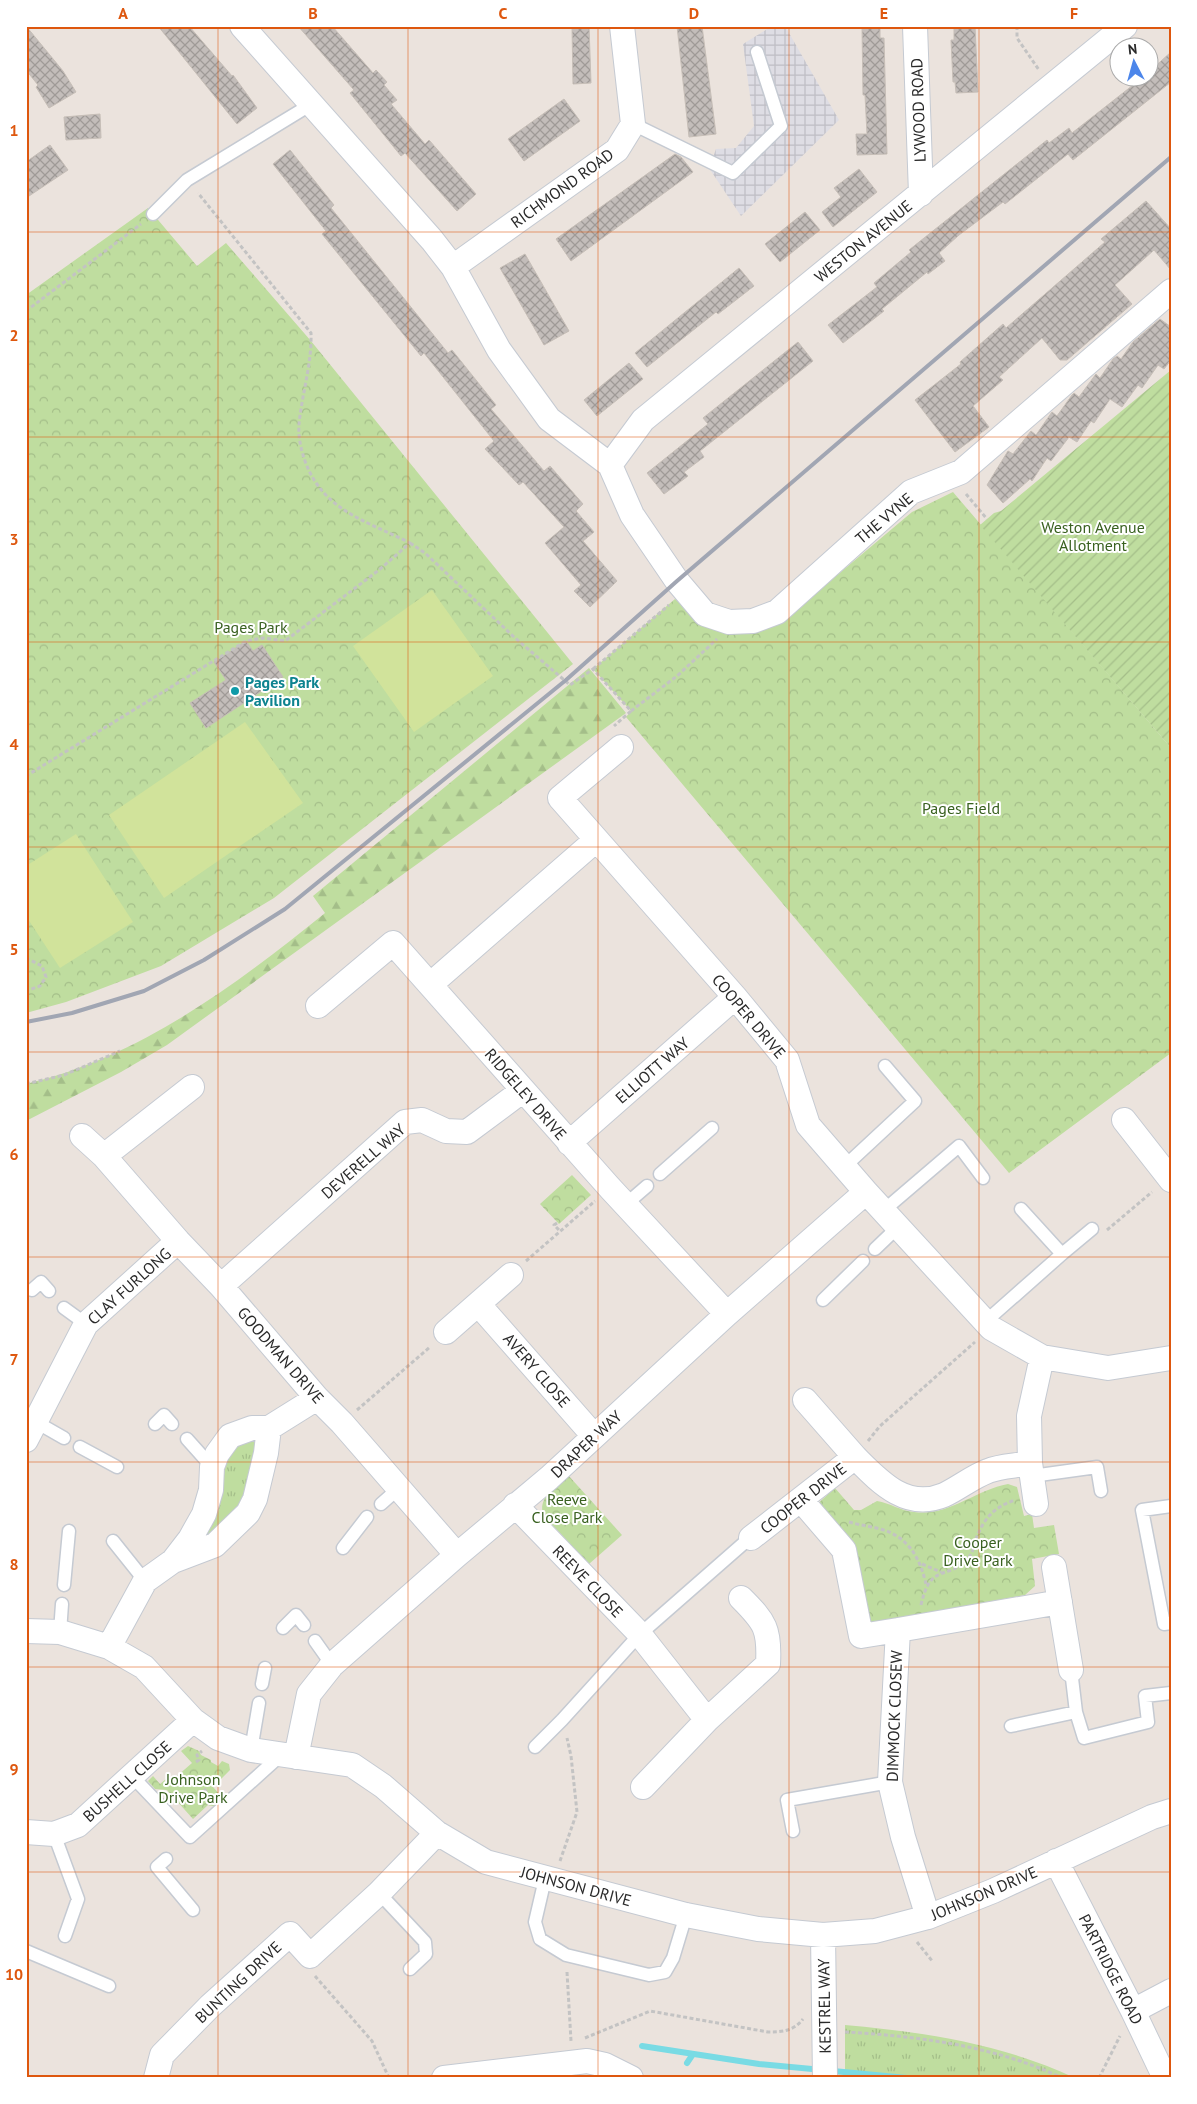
<svg xmlns="http://www.w3.org/2000/svg" width="1197" height="2104" font-family="'PT Sans',sans-serif">
<style>
.industrial{fill:url(#industrial-grid)}
.grass{fill:url(#grass-tufts)}
.forest{fill:url(#forest-firs)}
.park{fill:url(#park-crowns)}
.garden{fill:url(#garden-furrows)}
.pitch{fill:#d1e39b}
.lines{fill:none;stroke-linecap:round;stroke-linejoin:round}
.stream{stroke:#79dbe4;stroke-width:6}
.building{fill:url(#building-cross-hatch);stroke:#c6beb7}
.lane-casing{stroke:#c5cad2;stroke-width:15}
.street-casing{stroke:#c5cad2;stroke-width:26}
.path{stroke:#c3c3c3;stroke-width:3;stroke-dasharray:4 2.5;stroke-linecap:butt}
.lane{stroke:#fff;stroke-width:12}
.street{stroke:#fff;stroke-width:24}
.rail{stroke:#a1a6b3;stroke-width:4}
.grid{fill:none;stroke:#de570e;stroke-width:1;stroke-opacity:0.55}
.culture-dot{fill:#0f9aa8;stroke:#fff;stroke-width:2}
.labels{text-anchor:middle;dominant-baseline:central;stroke-width:4;stroke-linejoin:round;paint-order:stroke}
.street-label{font-size:16px;fill:#2a2a2a;stroke:#fff}
.park-label{font-size:16px;fill:#396120;stroke:#fff}
.culture-label{font-size:16px;font-weight:bold;fill:#0d838f;stroke:#fff;text-anchor:start}
.neatline{fill:none;stroke:#de570e;stroke-width:2}
.grid-label{font-size:16px;text-anchor:middle;font-weight:bold;fill:#de570e}
</style>
<defs>
<pattern id="industrial-grid" width="8" height="8" patternUnits="userSpaceOnUse" patternTransform="scale(1.25)"><rect width="8" height="8" fill="#dedde4"/><path d="M0 4h8M4 0v8" fill="none" stroke="#bfbec4"/></pattern>
<pattern id="grass-tufts" width="24" height="20" patternUnits="userSpaceOnUse" patternTransform="scale(1.25)"><rect width="24" height="20" fill="#bfdd9f"/><path d="M3 7l-1-3M5 7V3M7 7l1-3M15 17l-1-3M17 17v-4M19 17l1-3" fill="none" stroke="#a4be89"/></pattern>
<pattern id="forest-firs" width="22" height="20" patternUnits="userSpaceOnUse" patternTransform="scale(1.25)"><rect width="22" height="20" fill="#bfdd9f"/><path d="M5 1l3.5 6h-7zM16 11l3.5 6h-7z" fill="#a4be89"/></pattern>
<pattern id="park-crowns" width="20" height="18" patternUnits="userSpaceOnUse" patternTransform="scale(1.25)"><rect width="20" height="18" fill="#bfdd9f"/><path d="M2 6a3 3 0 1 1 6 0M12 15a3 3 0 1 1 6 0" fill="none" stroke="#a4be89"/></pattern>
<pattern id="garden-furrows" width="10" height="10" patternUnits="userSpaceOnUse" patternTransform="scale(1.25)"><rect width="10" height="10" fill="#bfdd9f"/><path d="M-1 1l2-2M0 10L10 0M9 11l2-2" fill="none" stroke="#a4be89"/></pattern>
<pattern id="building-cross-hatch" width="8" height="8" patternUnits="userSpaceOnUse" patternTransform="scale(1.25)"><rect width="8" height="8" fill="#c3bdba"/><path d="M0 0l8 8M0 8l8-8" fill="none" stroke="#9f9a97"/></pattern>
</defs>
<rect width="100%" height="100%" fill="#ebe3dd"/>
<path class="industrial" d="M772 26H785L839 120 741 216 709 168 716 149 736 148 754 126 743 44Z"/>
<path class="grass" d="M249 1437 260 1443 245 1499 227 1524 200 1543 221 1498 227 1453Z
M845 2025C924 2032 1003 2044 1075 2078H845Z"/>
<path class="forest" d="M589 668 626 713 167 1045 121 1072 26 1121V1084C140 1057 236 985 325 913L313 896Z"/>
<path class="park" d="M148 208 197 266 226 243 311 341 573 664 274 898 161 966 66 1002 26 1013V295Z
M953 492 1171 748V1053L1009 1173 626 717 631 711 593 669 675 599 723 631 784 620 912 512Z
M572 1175 591 1195 559 1224 540 1204Z
M568 1475 622 1535 589 1564 543 1515C538 1497 556 1486 568 1475Z
M1008 1484 1017 1487 1024 1516 1032 1514 1034 1528 1054 1525 1059 1554 1032 1559 1035 1586 1025 1595 868 1624 814 1507 835 1488 854 1510H861L877 1501C890 1503 901 1511 914 1512 948 1517 975 1490 1008 1484Z
M188 1746 199 1751 201 1755 211 1760V1762L218 1766 222 1761 229 1764 230 1770 213 1787 223 1798 217 1807 208 1805 193 1819 167 1790 155 1789 148 1781 153 1776 160 1784 166 1779 169 1783 192 1763 181 1751Z"/>
<path class="garden" d="M1171 370V748L980 525 994 513 1001 511Z"/>
<path class="pitch" d="M432 590 493 676 414 732 353 646Z
M245 722 303 803 164 898 109 815Z
M76 834 133 922 60 968 26 916V866Z"/>
<g class="lines">
<path class="stream" d="M642 2046 759 2064 907 2078
M687 2063 693 2054"/>
</g>
<path class="building" d="M26 26 63 71 76 92 49 108 36 87 38 85 26 70Z
M158 26H189L232 76 233 75 257 108 237 124Z
M298 26H332L373 73 376 70 387 82 384 85 397 100 391 104 425 144 429 140 476 194 457 211 405 153 401 156 350 93 354 90Z
M572 26H589L591 83 573 84Z
M677 26H702L716 134 689 137Z
M862 26H880V38H884L887 154 857 155 856 134H867L865 95H863Z
M954 26H975L978 92 956 93 955 82H953L951 40H954Z
M1171 52V82L1073 160 1068 154 1005 204 1003 202 959 235 939 253 945 261 928 274 927 272 882 309 884 311 843 343 828 325 877 287 874 283 911 252 909 250 1047 140 1049 143 1069 128 1072 133 1142 78H1150V71Z
M564 99 580 121 524 161 508 139Z
M100 114 101 138 66 140 64 117Z
M50 145 68 170 26 198V162Z
M290 150 334 205 331 208 448 353 452 350 496 405 491 409 544 471 550 466 583 504 576 511 594 532 583 541 617 581 590 607 574 591 581 585 545 543 564 527 523 482 519 485 485 449 494 441 424 353 421 356 322 234 326 231 273 164Z
M675 154 681 157 693 172 571 261 556 239Z
M859 169 877 192 833 227 822 212 841 197 834 188Z
M1146 201 1171 229V270L1154 250 1115 285 1132 304 1067 360H1060L1042 338 999 377 1003 380 973 406 989 427 955 452 915 400 961 364 960 362 1003 324 1006 328 1105 242 1101 239Z
M805 212 820 230 780 262 765 244Z
M525 254 569 331 544 345 500 268Z
M739 268 754 286 718 314 716 312 647 367 635 353Z
M1160 319 1171 327V360L1164 369 1158 365 1142 388 1138 385 1122 407 1110 399 1094 423 1091 421 1077 442 1069 437 1051 461 1047 458 1032 481 1030 479 1003 503 987 485 1008 451 1013 454 1031 431 1036 435 1052 412 1057 416 1072 395 1074 393 1079 397 1096 374 1100 378 1113 359 1117 356 1121 359 1133 342Z
M798 342 813 361 700 451 704 457 684 472 688 476 664 494 647 473 708 424 703 418Z
M629 363 643 379 597 416 584 400Z
M246 641 253 651 262 645 283 677 206 728 190 703 226 680 214 662Z"/>
<g class="lines">
<defs>
<path id="lane" d="M633 124 733 173 781 126 757 52
M153 214 187 180 310 105
M844 1167 915 1101 885 1066
M660 1174 712 1128
M625 1205 647 1186
M883 1211 959 1146 983 1178
M875 1249 898 1227
M1062 1254 1092 1229
M32 1290 41 1282 49 1291
M823 1300 863 1261
M64 1308 86 1324
M985 1322 1062 1254 1021 1209
M36 1422 64 1438
M155 1424 164 1415 172 1424
M187 1439 212 1467
M80 1447 117 1467
M1032 1476 1097 1467 1101 1491
M381 1504 399 1488
M1171 1506 1142 1510 1164 1624 1171 1623
M113 1541 145 1581
M343 1548 367 1517
M64 1585 69 1531
M283 1628 296 1615 304 1625
M60 1632 62 1604
M315 1641 332 1665
M1071 1670 1076 1712 1084 1738 1148 1722 1145 1696 1171 1693
M262 1684 265 1668
M1011 1726 1076 1712
M535 1747 562 1720 639 1635 744 1543
M251 1750 259 1703
M132 1776 190 1837 281 1755
M793 1831 787 1800 890 1782
M54 1834 78 1899 65 1936
M166 1859 157 1867 193 1910
M545 1879 535 1922 540 1939 566 1955 649 1975 665 1972 673 1958 686 1915
M379 1893 425 1942 426 1954 410 1969
M26 1951 109 1986"/>
<path id="street" d="M242 26 432 240 453 267 499 350 549 419 610 465 632 515 677 581 705 614 729 622 753 621 777 612 911 492 961 472 1171 291
M915 26 921 194
M453 267 617 150 633 124 622 26
M610 465 643 420 1125 26
M621 747 560 798 735 997 787 1060 808 1125 866 1192 991 1328 1042 1357 1108 1368 1171 1358
M431 984 596 840
M318 1006 393 943 610 1188 727 1314
M1124 1120 1171 1180
M82 1136 104 1156 178 1241 221 1286 317 1398 342 1423 457 1555
M569 1143 735 997
M104 1156 192 1087
M221 1286 405 1122 422 1120 446 1131 467 1132 522 1091
M479 1305 594 1436
M446 1332 511 1275
M805 1400 855 1457
M26 1440 86 1324 178 1241
M801 1500 844 1550 861 1636 898 1630
M1036 1504 1030 1463 1029 1416 1042 1357
M515 1505 637 1631 707 1720
M751 1538 855 1457C879 1481 906 1511 944 1495 959 1488 972 1477 988 1471 1000 1466 1016 1466 1030 1463
M173 1561 190 1539 204 1514 211 1490 212 1467 217 1454 230 1436 252 1428H269L317 1398
M1054 1567 1071 1670
M26 1631 60 1632 109 1647 144 1667 193 1720 218 1738 251 1750 352 1765 383 1786 437 1833 486 1862 686 1915 758 1929 823 1935 875 1931 928 1917 993 1891 1152 1817 1171 1811
M109 1647 145 1581 173 1561 215 1545 248 1513 255 1499 266 1453 269 1428
M296 1757 309 1694 332 1665 457 1555 549 1478 727 1314 866 1192
M643 1787 707 1720 768 1664C770 1629 765 1622 741 1598
M26 1832 54 1834 78 1825 193 1720
M1056 1861 1133 2011 1165 2078
M928 1917 903 1837 890 1782 898 1630 1060 1602
M823 1935 825 2078
M1133 2011 1171 1991
M156 2078 162 2055 210 2006 290 1934 310 1956 379 1893 437 1833
M444 2078 587 2061 605 2065 631 2078"/>
</defs>
<use href="#lane" class="lane-casing"/>
<use href="#street" class="street-casing"/>
<path class="path" d="M1017 26V38L1039 70
M26 311 141 224
M966 494 987 519
M410 543 425 553 514 637 570 685 593 669 631 711 614 726
M593 669 669 605
M631 711 677 676 717 639
M26 776 246 641 263 638 285 641 379 570 410 543C367 521 323 511 305 461 301 449 298 437 299 424 302 394 312 363 311 333L198 193
M26 958 42 966 46 977 40 986 26 991
M26 1084 64 1075 120 1051
M557 1223 554 1225 560 1231
M1107 1230 1152 1192
M526 1261 595 1201
M357 1410 430 1347
M868 1441 880 1426 975 1342
M849 1522C859 1525 870 1526 880 1529 908 1536 920 1558 926 1584
M922 1564 941 1572
M921 1605C931 1560 949 1582 969 1557 973 1552 974 1545 976 1539 984 1518 994 1507 1015 1500
M196 1762 199 1760 197 1755 202 1751
M204 1789 212 1798
M560 1861 577 1812 571 1756 567 1738
M917 1942 933 1962
M567 1972 571 2041
M315 1976 372 2041 389 2078
M845 2032C917 2036 996 2046 1062 2078
M585 2038 650 2011 768 2032C782 2032 794 2031 803 2019
M1099 2078 1120 2036"/>
<use href="#lane" class="lane"/>
<use href="#street" class="street"/>
<path class="rail" d="M26 1022 72 1013 144 991 204 960 285 909 566 680 677 581 1171 157"/>
</g>
<path class="grid" d="M218 26V2078M408 26V2078M598 26V2078M789 26V2078M979 26V2078M26 232H1171M26 437H1171M26 642H1171M26 847H1171M26 1052H1171M26 1257H1171M26 1462H1171M26 1667H1171M26 1872H1171"/>
<circle class="culture-dot" cx="235" cy="691" r="5"/>
<g class="labels">
<g class="street-label">
<text transform="translate(918 110) rotate(-92)">LYWOOD ROAD</text>
<text transform="translate(562 188) rotate(-36)">RICHMOND ROAD</text>
<text transform="translate(863 241) rotate(-39)">WESTON AVENUE</text>
<text transform="translate(884 518) rotate(-40)">THE VYNE</text>
<text transform="translate(749 1016) rotate(50)">COOPER DRIVE</text>
<text transform="translate(652 1070) rotate(-41)">ELLIOTT WAY</text>
<text transform="translate(526 1094) rotate(49)">RIDGELEY DRIVE</text>
<text transform="translate(363 1161) rotate(-41)">DEVERELL WAY</text>
<text transform="translate(129 1286) rotate(-42)">CLAY FURLONG</text>
<text transform="translate(281 1355) rotate(49)">GOODMAN DRIVE</text>
<text transform="translate(537 1370) rotate(49)">AVERY CLOSE</text>
<text transform="translate(586 1444) rotate(-43)">DRAPER WAY</text>
<text transform="translate(803 1498) rotate(-38)">COOPER DRIVE</text>
<text transform="translate(588 1581) rotate(46)">REEVE CLOSE</text>
<text transform="translate(894 1716) rotate(-88)">DIMMOCK CLOSEW</text>
<text transform="translate(127 1781) rotate(-42)">BUSHELL CLOSE</text>
<text transform="translate(576 1886) rotate(15)">JOHNSON DRIVE</text>
<text transform="translate(984 1893) rotate(-23)">JOHNSON DRIVE</text>
<text transform="translate(1111 1969) rotate(63)">PARTRIDGE ROAD</text>
<text transform="translate(238 1982) rotate(-43)">BUNTING DRIVE</text>
<text transform="translate(824 2006) rotate(-91)">KESTREL WAY</text>
</g>
<g class="park-label">
<text x="1093" y="527">Weston Avenue<tspan x="1093" dy="18">Allotment</tspan></text>
<text x="251" y="627">Pages Park</text>
<text x="961" y="808">Pages Field</text>
<text x="567" y="1499">Reeve<tspan x="567" dy="18">Close Park</tspan></text>
<text x="978" y="1542">Cooper<tspan x="978" dy="18">Drive Park</tspan></text>
<text x="193" y="1779">Johnson<tspan x="193" dy="18">Drive Park</tspan></text>
</g>
<g class="culture-label">
<text x="245" y="682">Pages Park<tspan x="245" dy="18">Pavilion</tspan></text>
</g>
</g>
<rect width="1197" height="2104" fill="none" stroke="#ffffff" stroke-width="55"/>
<g transform="translate(1134 62) rotate(354)"><circle r="24" fill="#ffffff" stroke="#aaaaaa"/>
<path d="M0-4L9 19L0 12L-9 19Z" fill="#4c86ea"/>
<text y="-8" font-size="14" font-weight="bold" text-anchor="middle" fill="#2a2a2a">N</text>
</g>
<rect x="28" y="28" width="1142" height="2048" class="neatline"/>
<g class="grid-label">
<text x="123" y="19">A</text>
<text x="313" y="19">B</text>
<text x="503" y="19">C</text>
<text x="694" y="19">D</text>
<text x="884" y="19">E</text>
<text x="1074" y="19">F</text>
<text x="14" y="136">1</text>
<text x="14" y="341">2</text>
<text x="14" y="545">3</text>
<text x="14" y="750">4</text>
<text x="14" y="955">5</text>
<text x="14" y="1160">6</text>
<text x="14" y="1365">7</text>
<text x="14" y="1570">8</text>
<text x="14" y="1775">9</text>
<text x="14" y="1980">10</text>
</g>
</svg>
